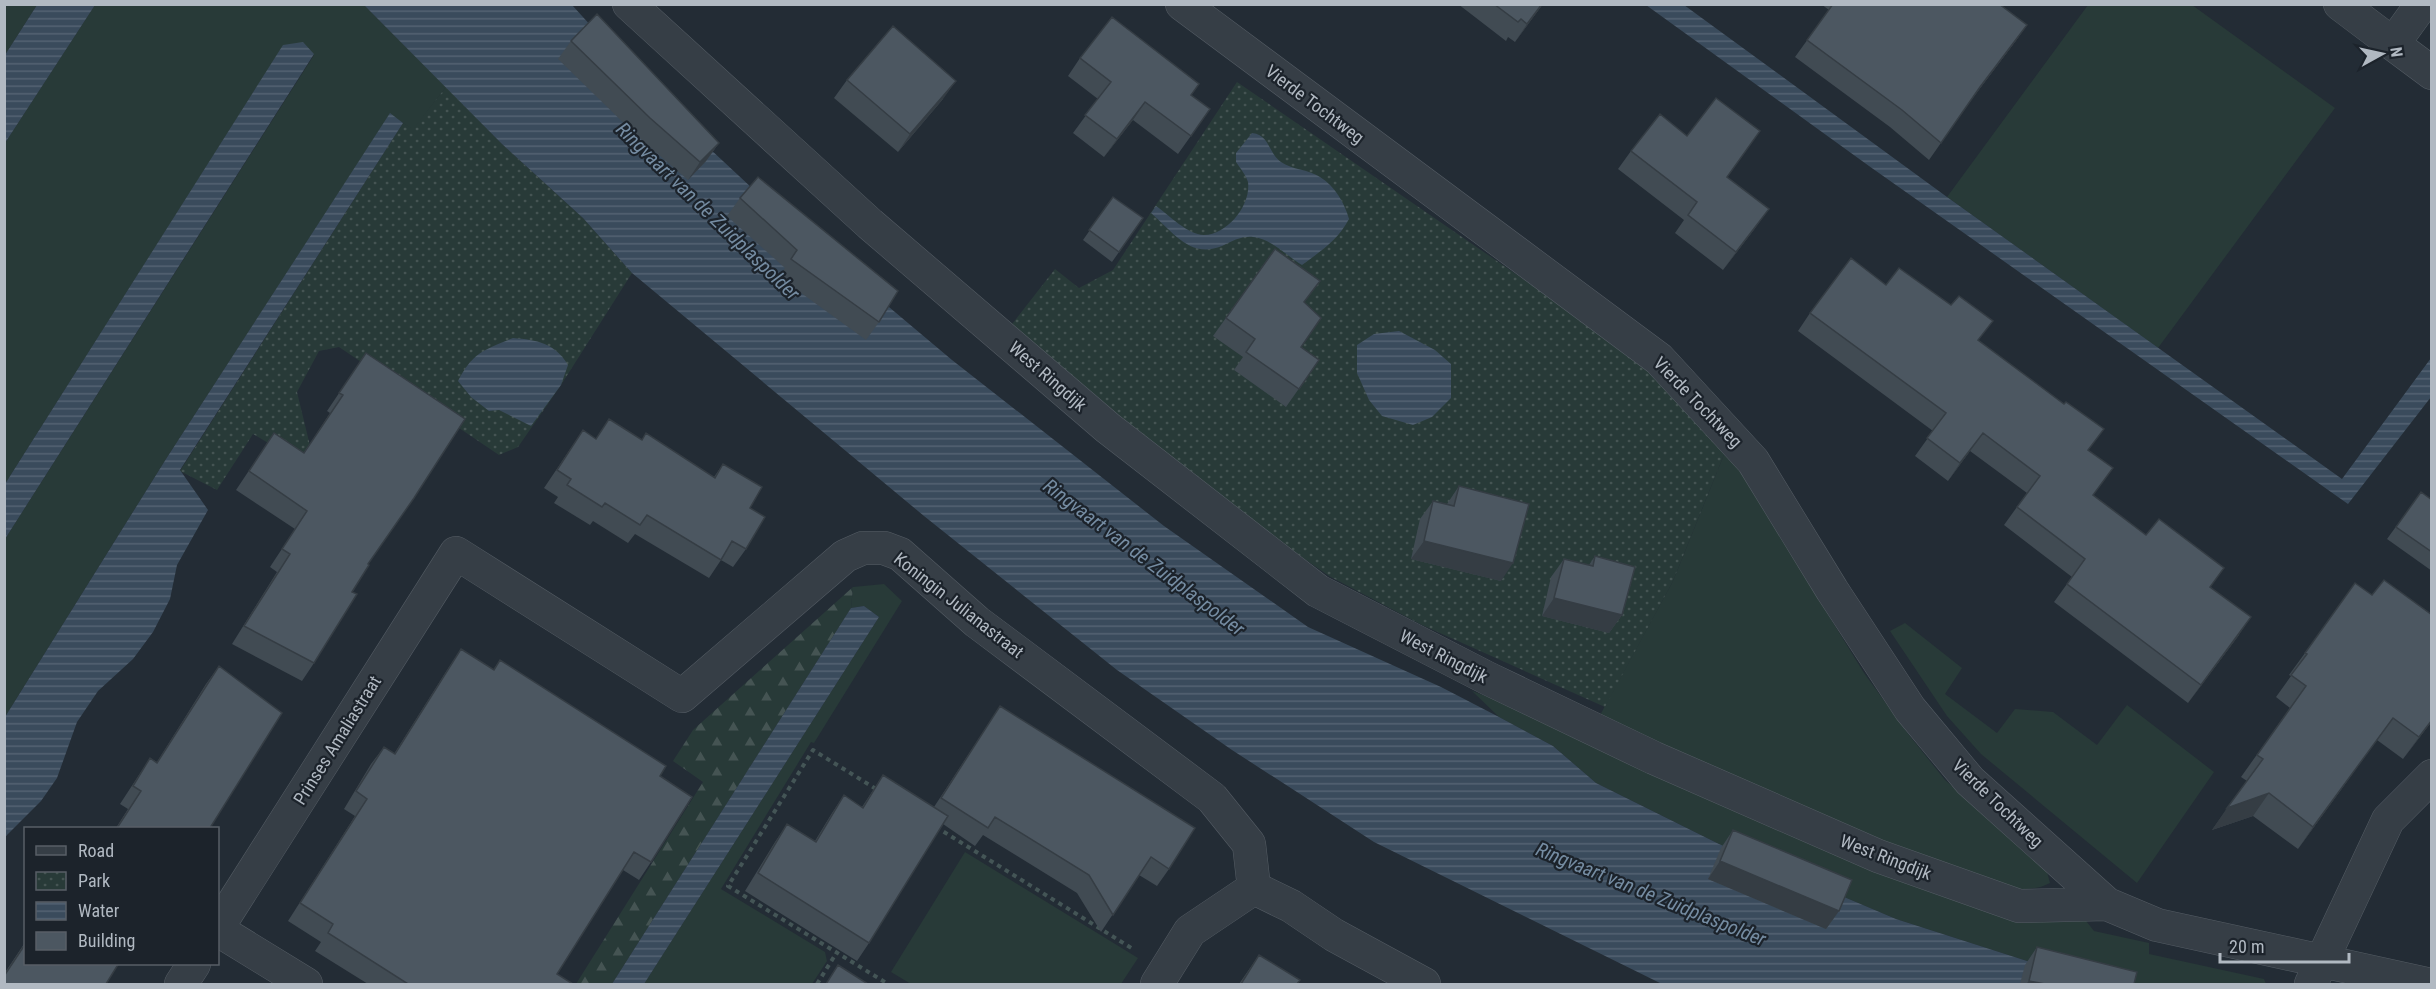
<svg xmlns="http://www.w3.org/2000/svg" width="2436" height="989" font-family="'Roboto Condensed',sans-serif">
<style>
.grass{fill:#283a38}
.forest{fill:url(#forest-firs)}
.park{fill:url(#park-dots)}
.water{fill:url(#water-rules)}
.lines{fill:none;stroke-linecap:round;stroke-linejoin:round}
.minor-casing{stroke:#545c64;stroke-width:34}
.path{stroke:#445556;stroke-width:4;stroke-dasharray:4.5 4.5;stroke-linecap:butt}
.minor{stroke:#363e46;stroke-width:33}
.wall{fill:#414b53}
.shaded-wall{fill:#353d44}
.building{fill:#4c5761;stroke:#353d44;stroke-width:1.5}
.labels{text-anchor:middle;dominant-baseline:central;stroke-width:4.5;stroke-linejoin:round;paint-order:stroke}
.street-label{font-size:18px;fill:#b1b9c2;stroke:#1c232b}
.water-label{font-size:20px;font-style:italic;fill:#758ca2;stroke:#1c232b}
</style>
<defs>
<pattern id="forest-firs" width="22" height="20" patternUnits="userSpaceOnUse" patternTransform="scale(1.5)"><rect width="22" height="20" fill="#283a38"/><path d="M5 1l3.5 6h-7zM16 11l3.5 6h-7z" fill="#455453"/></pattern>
<pattern id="park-dots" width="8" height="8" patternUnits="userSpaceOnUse" patternTransform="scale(1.5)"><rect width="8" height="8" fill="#283a38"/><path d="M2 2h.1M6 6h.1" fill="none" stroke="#455453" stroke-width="1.8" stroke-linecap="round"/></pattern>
<pattern id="water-rules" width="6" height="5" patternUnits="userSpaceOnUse" patternTransform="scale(1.5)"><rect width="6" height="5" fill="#3a4b5c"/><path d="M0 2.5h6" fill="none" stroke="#546372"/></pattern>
</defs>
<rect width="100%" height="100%" fill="#232c35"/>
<path class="grass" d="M5 4 37 5 5 55 4 5Z
M95 5H364L446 87 413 130 390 114 166 459 5 717V539L314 55 283 46 5 484V143Z
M2088 5H2192L2335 108 2158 348 1947 197Z
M1725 452 1741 473 1864 673 1909 735 1945 780 2046 868 2050 883C2026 896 1997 885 1972 879L1599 717 1673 581Z
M884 584 902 601 814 743 811 742 721 889 825 952 827 961 812 984H644L879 617 864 606 851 608 853 587Z
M1905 623 1962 668 1945 694 1997 733 2015 709 2053 712 2097 745 2127 705 2214 772 2137 883 1981 754 1947 716 1890 631Z
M1472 691 2079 912 2094 931 2149 943V954L2264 979 2266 984H2125L2027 961 1896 919 1719 844 1596 783 1553 746 1499 717Z
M965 852 1138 958 1121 984H911L891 972Z"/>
<path class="forest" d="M853 587 851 608 612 984H576L703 782 673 761 693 730Z"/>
<path class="park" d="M1237 82 1597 330 1649 372 1725 452 1673 581 1605 707 1422 625 1329 576 1266 532 1009 328 1055 269 1079 288 1113 270Z
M446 87 502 144 583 218 632 273 561 385 518 447 499 455 339 347 319 351 297 392 312 454 305 465 253 434 217 490 180 471 403 123 413 129Z"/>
<path class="water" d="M37 5H95L5 143V55Z
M364 5H572L665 107 795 228 952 360 1164 526 1308 627 1441 687 1499 717 1553 746 1596 783 1719 844 1896 919 2027 961 2125 984H1662L1374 842 1232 750 1117 670 924 516 632 273 583 218 502 144Z
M1646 5H1684L1947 197 2342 479 2431 358V397L2348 504 1869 166Z
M303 42 314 54 5 539V484L283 45Z
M390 113 403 123 180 470 208 510 177 565 170 599 153 632 133 659 98 691 77 722 57 778 41 801 5 837V717L166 459Z
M1252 133C1270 135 1268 153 1281 162 1292 170 1308 169 1320 177 1335 186 1345 204 1349 219 1338 240 1321 251 1302 265 1288 257 1270 238 1253 237 1241 236 1233 241 1222 246 1190 259 1173 232 1151 213L1156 206C1169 215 1188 235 1204 235 1228 234 1251 205 1248 182 1246 175 1240 168 1236 162V153Z
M1399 331 1435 350 1451 364V398L1432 417 1413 425 1382 416 1369 400 1357 373V345L1374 334Z
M513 338C537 340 555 343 568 365L561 385 531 426 499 410 489 411 471 397 458 381C473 352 484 350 513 338Z
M864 606 879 617 644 984H612L851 608Z"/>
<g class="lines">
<defs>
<path id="minor" d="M629 4 870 224 1108 428 1318 591 1489 679 1654 758 1878 856 2019 906 2107 904 2157 925 2427 984
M1182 4 1659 359 1753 461 1832 590 1910 709 1970 781 2107 904
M2340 4 2393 44
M2422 4 2393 44 2432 73
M218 927 456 553 682 696 845 556 863 548H884L900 554 977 622 1212 798 1249 844 1254 888 1291 906 1334 935 1424 984
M218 930 306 984
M181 984 194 964
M1157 984 1190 931 1254 888
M2311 984 2388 820 2432 776"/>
</defs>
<use href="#minor" class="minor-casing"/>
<path class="path" d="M876 789 813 750 728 886 888 984
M936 827 1133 949
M817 984 837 952"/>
<use href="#minor" class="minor"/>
</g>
<path class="wall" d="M1458 4H1543L1515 42 1508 37 1506 41Z
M1821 4H1999L2027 25 2015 42 1969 103 1929 160 1890 127 1795 57 1829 10Z
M571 41 719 143 706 161 688 180 637 136 558 59Z
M1080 58 1191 95 1210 109 1178 154 1133 120 1104 157 1073 133 1098 99 1068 76Z
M847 80 943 99 898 152 834 98Z
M1631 151 1727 177 1756 227 1723 270 1675 233 1684 220 1618 169Z
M1113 197 1143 218 1112 262 1083 240Z
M740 198 879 322 866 340 779 277 785 268 727 216Z
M1275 249 1301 347 1319 360 1286 407 1234 370 1243 357 1213 336Z
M1886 285 1979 341 2089 450 2093 496 2211 587 2239 635 2188 703 2054 602 2072 577 2004 525 2027 493 1970 451 1948 481 1915 456 1933 431 1798 331 1810 313Z
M366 353 368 564 314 663 302 681 232 644 277 572 270 567 295 529 236 490 274 433 304 453 330 413 327 411Z
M609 419 642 440 646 433 714 477 723 464 750 508 746 549 733 567 721 560 709 578 635 534 628 543 593 521 590 525 554 503 558 497 544 488 583 430 596 439Z
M1459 486 1501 581 1411 559 1420 519 1433 501 1447 504Z
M2421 492 2432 500V571L2387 539Z
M1595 556 1622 615 1609 633 1542 616 1551 577 1564 559 1589 565Z
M461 649 493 670 500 660 660 776 651 862 639 880 623 870 557 974 573 984H368L315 951 321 942 288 921 355 816 344 809 371 764 384 747 394 754 449 667Z
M2305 653 2432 721 2403 759 2377 740 2298 849 2253 816 2212 830 2247 781 2241 777 2290 708 2276 697 2291 676 2289 675Z
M219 666 210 828H116L128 809 120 804 150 758 157 762 206 684Z
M1000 706 1169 869 1157 886 1139 875 1101 932 1077 893 983 835 975 846 943 824 869 943 857 961 745 891 775 842 787 824 815 841 832 813 844 795 862 807 883 775 934 807Z
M1733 830 1839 911 1826 929 1708 879 1721 848Z
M26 941V963L4 984V974Z
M2037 947 2134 984H2020L2025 965Z
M1259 955 1297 984H1239Z"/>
<path class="shaded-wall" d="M1542 4H1543L1515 42 1527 24Z
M2027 25 2015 42 1968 104 1980 87Z
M956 81 943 99 898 152 910 134Z
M1145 102 1133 120 1104 157 1117 139Z
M719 143 706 161 688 180 700 162Z
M1769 209 1756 227 1723 270 1736 252Z
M1983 433 1970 451 1948 481 1960 463Z
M1424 541 1513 563 1501 581 1411 559Z
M1554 598 1622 615 1609 633 1542 616Z
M2251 617 2239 635 2188 703 2201 685Z
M2393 718 2377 740 2298 849 2313 827Z
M2432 720 2429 725 2403 759 2419 737Z
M2269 793 2253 816 2212 830 2227 808Z
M1720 861 1839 911 1826 929 1708 879Z
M2029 981 2045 984H2026Z"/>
<path class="building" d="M1494 4H1542L1527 24 1521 19 1518 22Z
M1833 4H1999L2027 25 1980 87 1941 143 1902 110 1807 40Z
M597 14 719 143 700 162 650 118 571 41Z
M1112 17 1199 84 1191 95 1210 109 1191 136 1145 102 1117 139 1085 115 1111 82 1080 58Z
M893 26 956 81 910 134 847 80Z
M1716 98 1760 131 1727 177 1769 209 1736 252 1688 215 1697 202 1631 151 1660 114 1687 136Z
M758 177 898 291 879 322 791 259 797 250 740 198Z
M1113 197 1143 218 1119 252 1089 230Z
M1275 249 1320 281 1304 302 1321 318 1301 347 1319 360 1299 389 1246 352 1255 339 1226 318Z
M1851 258 1886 285 1899 268 1951 305 1959 296 1993 321 1978 340 2064 404 2066 402 2104 429 2088 450 2113 468 2093 495 2146 535 2159 519 2224 568 2210 587 2251 617 2201 685 2067 584 2085 559 2017 507 2040 476 1983 433 1960 463 1927 438 1946 413 1810 313Z
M366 353 465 419 414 498 368 564 369 565 352 592 357 594 314 663 244 626 290 554 282 549 307 511 249 471 274 433 304 453 343 395 339 393Z
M609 419 642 440 646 433 715 478 723 464 762 487 750 508 765 517 746 549 732 541 721 560 647 515 640 525 605 503 602 507 567 485 571 479 557 470 583 430 596 439Z
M1459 486 1529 504 1513 563 1424 541 1433 501 1454 506Z
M2421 492 2432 500V552L2396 527Z
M1595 556 1635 567 1622 615 1554 598 1564 559 1593 566Z
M2384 580 2432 615V720L2419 737 2393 718 2313 827 2269 793 2227 808 2263 759 2257 755 2306 686 2291 675 2307 654 2305 653 2355 583 2372 595Z
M461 649 494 670 500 660 666 766 660 776 692 797 651 862 634 852 557 974 573 984H408L328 933 333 924 300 903 367 799 356 791 384 747 395 754Z
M219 666 282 713 210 828H117L141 791 133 786 150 758 157 763Z
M1000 706 1195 828 1169 869 1151 857 1113 915 1089 875 995 817 988 828 941 798Z
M883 775 948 816 869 943 758 873 787 824 816 842 844 795 863 808Z
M1733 830 1852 880 1839 911 1720 861Z
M26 943V963H119L106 984H4V976Z
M2037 947 2137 972 2134 984H2045L2029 981Z
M1259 955 1300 980 1297 984H1241Z
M838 965 868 984H826Z"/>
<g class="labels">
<g class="street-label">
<text transform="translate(1315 104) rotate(37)">Vierde Tochtweg</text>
<text transform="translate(1048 376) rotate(41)">West Ringdijk</text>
<text transform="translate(1698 402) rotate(46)">Vierde Tochtweg</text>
<text transform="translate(959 605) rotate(38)">Koningin Julianastraat</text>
<text transform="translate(1444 656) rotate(27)">West Ringdijk</text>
<text transform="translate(337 740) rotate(-58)">Prinses Amaliastraat</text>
<text transform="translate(1998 803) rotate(44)">Vierde Tochtweg</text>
<text transform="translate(1886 857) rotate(21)">West Ringdijk</text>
</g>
<g class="water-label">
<text transform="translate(708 211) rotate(44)">Ringvaart van de Zuidplaspolder</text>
<text transform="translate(1144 557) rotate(37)">Ringvaart van de Zuidplaspolder</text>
<text transform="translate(1651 894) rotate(22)">Ringvaart van de Zuidplaspolder</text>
</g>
</g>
<rect width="2436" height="989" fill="none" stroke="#b1b9c2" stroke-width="12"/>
<rect x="24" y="827" width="195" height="138" fill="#1c232b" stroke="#585f67" stroke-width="1.5"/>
<rect x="36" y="846" width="30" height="9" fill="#363e46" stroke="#585f67" stroke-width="1.5"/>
<text x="78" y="857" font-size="18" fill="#b1b9c2">Road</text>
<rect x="36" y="872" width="30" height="18" fill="url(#park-dots)" stroke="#585f67" stroke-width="1.5"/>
<text x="78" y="887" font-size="18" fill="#b1b9c2">Park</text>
<rect x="36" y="902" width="30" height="18" fill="url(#water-rules)" stroke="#585f67" stroke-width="1.5"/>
<text x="78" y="917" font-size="18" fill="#b1b9c2">Water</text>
<rect x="36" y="932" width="30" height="18" fill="#4c5761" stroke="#585f67" stroke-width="1.5"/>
<text x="78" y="947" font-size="18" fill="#b1b9c2">Building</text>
<g transform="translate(2382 54) rotate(82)" stroke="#1c232b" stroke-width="4.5" paint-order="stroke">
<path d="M0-4.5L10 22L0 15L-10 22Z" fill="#b1b9c2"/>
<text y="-9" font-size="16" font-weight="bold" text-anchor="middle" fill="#b1b9c2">N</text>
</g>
<path d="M2220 953v9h129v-9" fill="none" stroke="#b1b9c2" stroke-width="3"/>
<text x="2229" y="953" font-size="18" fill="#b1b9c2" stroke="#1c232b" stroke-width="4.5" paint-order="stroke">20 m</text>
</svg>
